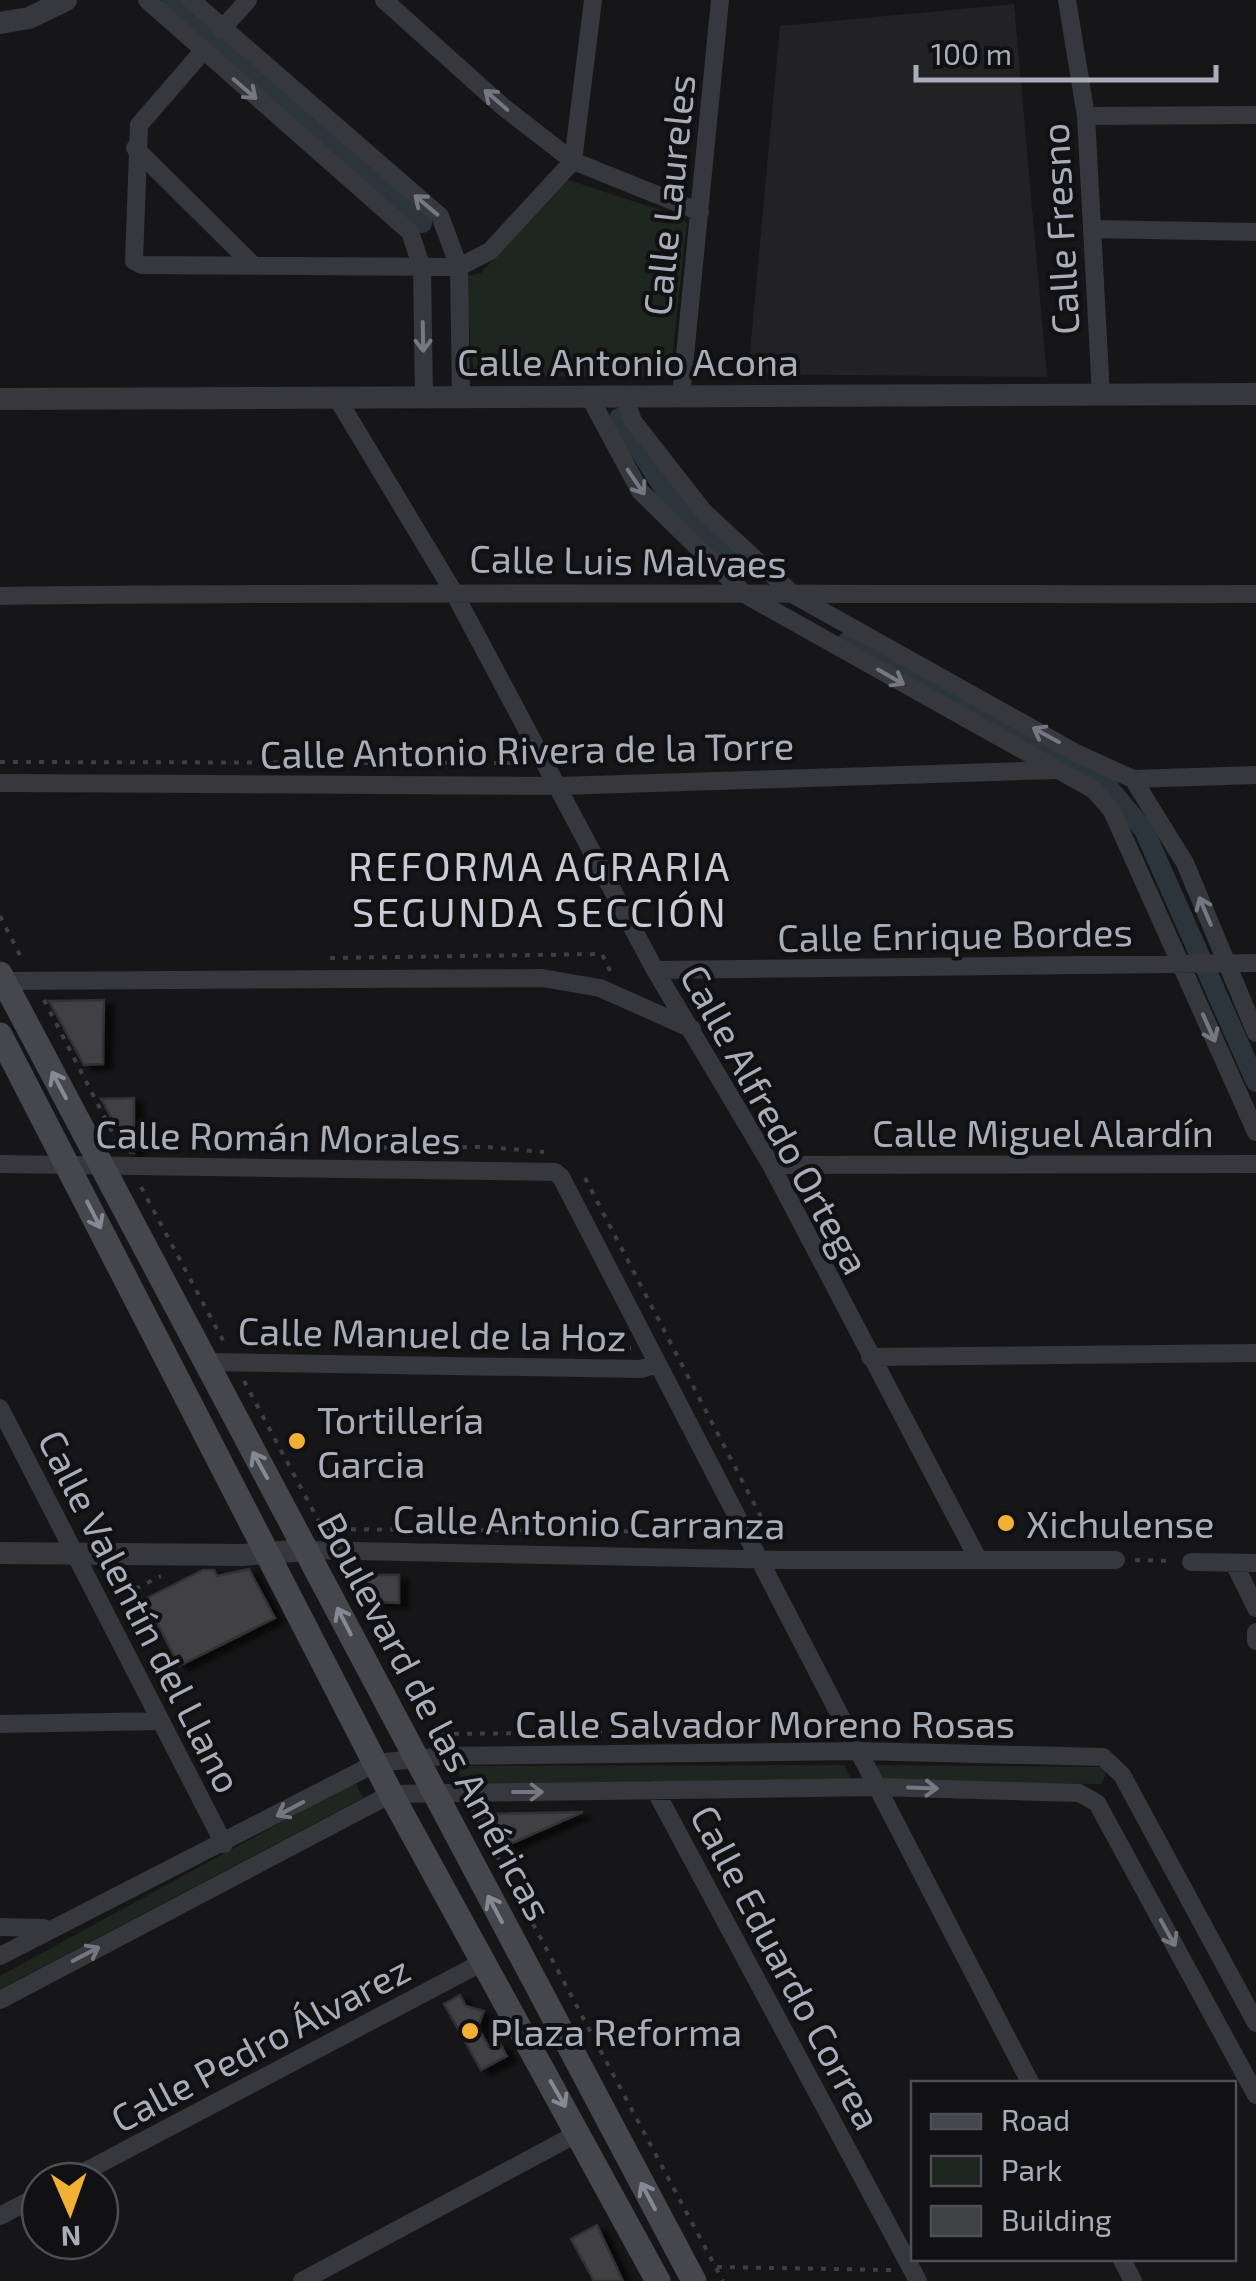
<svg xmlns="http://www.w3.org/2000/svg" width="1256" height="2281" font-family="'Exo 2',sans-serif">
<style>
.built{fill:#222225}
.green{fill:#1e261f}
.lines{fill:none;stroke-linecap:round;stroke-linejoin:round}
.canal{stroke:#2c353c;stroke-width:20}
.building{fill:#404145;stroke:#303034;stroke-width:2.5;filter:url(#shadow)}
.path{stroke:#3d3f44;stroke-width:4;stroke-dasharray:5 8;stroke-linecap:butt}
.minor{stroke:#37383d;stroke-width:18}
.tertiary{stroke:#37383d;stroke-width:22}
.secondary{stroke:#45474d;stroke-width:25}
.oneway{stroke:#757881}
.oneway2{stroke:#858993}
.poi-dot{fill:#f2b134;stroke:#111113;stroke-width:4}
.labels{text-anchor:middle;dominant-baseline:central;stroke-width:8;stroke-linejoin:round;paint-order:stroke}
.street-label{font-size:38px;fill:#a8adb8;stroke:#111113}
.poi-label{font-size:38px;fill:#a8adb8;stroke:#111113;text-anchor:start}
.neighbourhood-label{font-size:40px;letter-spacing:2.5px;fill:#c9ccd4;stroke:#111113}
</style>
<defs>
<filter id="shadow"><feDropShadow dx="9" dy="5" stdDeviation="2.5" flood-color="#0009"/></filter>
</defs>
<rect width="100%" height="100%" fill="#161618"/>
<path class="built" d="M1014 4 1047 377 748 374 780 26Z"/>
<path class="green" d="M569 180 681 217 687 223 670 377 474 376 464 277 481 273 563 182Z
M844 1765 853 1783 465 1784 455 1766Z
M873 1765 1109 1767 1101 1784 881 1782Z
M355 1782 363 1798 0 1989V1976Z"/>
<g class="lines">
<path class="canal" d="M172 0 422 223
M619 418 669 496 741 571
M847 642 1103 781 1144 830 1256 1082"/>
</g>
<path class="building" d="M104 1000 103 1064 84 1065 49 1001Z
M134 1098V1153H130L101 1099Z
M249 1569 275 1618 179 1666 145 1599 203 1570H214L217 1576Z
M363 1575H399V1603L367 1602Z
M583 1812 497 1850 478 1814Z
M460 1995 466 2006 484 2011 478 2027 489 2047 499 2042 507 2056 481 2070 444 2004Z
M597 2225 623 2281H594L571 2239Z"/>
<g class="lines">
<path class="path" d="M0 762 525 763
M0 916 23 961
M330 958 602 954 610 971
M44 1000 120 1147
M345 1148 487 1147 544 1152
M585 1178 774 1542
M141 1187 226 1346
M591 1347 631 1348
M244 1381 324 1531
M325 1529 726 1532
M1135 1560 1171 1561
M134 1627 150 1619 135 1589 161 1576
M428 1734 684 1732
M472 1809 723 2281
M717 2267 893 2270"/>
<path class="minor" d="M147 0 410 232 422 268 424 397
M191 0 440 216 459 267 461 397
M384 0 502 106 573 161 700 212
M1067 0 1086 116 1101 395
M221 30 248 0
M203 51 139 125 134 261 142 265 459 267 490 251 573 161 593 0
M1086 116 1256 115
M135 148 251 263
M1092 229 1256 232
M589 396 640 491 746 595 1094 790 1112 811 1256 1132
M681 396 720 0
M624 397 633 421 704 512 794 595 1076 753 1133 779 1185 863 1256 1033
M337 398 453 591 655 970 771 1165 978 1559
M0 596C419 591 837 595 1256 594
M1133 779 1256 775
M0 783 559 786 1055 770
M655 970 1256 963
M4 981 542 978 600 988 692 1029
M0 1164 555 1172 561 1177 1031 2084
M771 1165 1256 1164
M870 1357 1256 1353
M205 1362 641 1369 658 1364
M0 1408 224 1844
M307 1550 783 1560H1116
M1191 1562 1256 1563
M1234 1563 1256 1608
M1256 1632V1641
M0 1724 160 1721
M655 1790 918 2281
M0 1927 44 1928
M0 1956 376 1763 443 1756 859 1751 1103 1757 1122 1775 1256 2023
M0 2000 391 1794 877 1787 1079 1793 1097 1803 1256 2095
M67 2181 483 1962
M0 2216 40 2195
M1121 2258 1133 2281
M302 2281 580 2132"/>
<path class="tertiary" d="M0 23 29 18 66 0
M0 399 1256 394
M0 1553 242 1555 307 1550"/>
<path class="secondary" d="M0 974 694 2281
M0 1035 391 1794 658 2281"/>
</g>
<defs><path id="oneway-shaft" d="M-6 0H5M1.5-3L5.5 0L1.5 3" fill="none" stroke-width="1.6" stroke-linecap="round" stroke-linejoin="round" transform="scale(2.5)"/></defs>
<g class="oneway">
<use href="#oneway-shaft" transform="translate(245 89) rotate(41)"/>
<use href="#oneway-shaft" transform="translate(496 100) rotate(-139)"/>
<use href="#oneway-shaft" transform="translate(426 205) rotate(-140)"/>
<use href="#oneway-shaft" transform="translate(423 337) rotate(89)"/>
<use href="#oneway-shaft" transform="translate(636 482) rotate(56)"/>
<use href="#oneway-shaft" transform="translate(891 677) rotate(30)"/>
<use href="#oneway-shaft" transform="translate(1046 735) rotate(-151)"/>
<use href="#oneway-shaft" transform="translate(1205 911) rotate(-113)"/>
<use href="#oneway-shaft" transform="translate(1209 1028) rotate(66)"/>
<use href="#oneway-shaft" transform="translate(923 1788) rotate(2)"/>
<use href="#oneway-shaft" transform="translate(528 1792)"/>
<use href="#oneway-shaft" transform="translate(290 1809) rotate(152)"/>
<use href="#oneway-shaft" transform="translate(1168 1933) rotate(61)"/>
<use href="#oneway-shaft" transform="translate(86 1954) rotate(-28)"/>
</g>
<g class="oneway2">
<use href="#oneway-shaft" transform="translate(59 1085) rotate(-118)"/>
<use href="#oneway-shaft" transform="translate(94 1215) rotate(63)"/>
<use href="#oneway-shaft" transform="translate(260 1465) rotate(-119)"/>
<use href="#oneway-shaft" transform="translate(344 1621) rotate(-117)"/>
<use href="#oneway-shaft" transform="translate(495 1909) rotate(-118)"/>
<use href="#oneway-shaft" transform="translate(558 2094) rotate(60)"/>
<use href="#oneway-shaft" transform="translate(648 2196) rotate(-118)"/>
</g>
<g class="poi-dot">
<circle cx="297" cy="1441" r="10"/>
<circle cx="1006" cy="1523" r="10"/>
<circle cx="470" cy="2031" r="10"/>
</g>
<g class="labels">
<g class="street-label">
<text transform="translate(668 195) rotate(-84)">Calle Laureles</text>
<text transform="translate(1059 229) rotate(-93)">Calle Fresno</text>
<text x="628" y="361">Calle Antonio Acona</text>
<text transform="translate(628 560) rotate(1)">Calle Luis Malvaes</text>
<text transform="translate(527 749) rotate(-1)">Calle Antonio Rivera de la Torre</text>
<text transform="translate(955 934) rotate(-1)">Calle Enrique Bordes</text>
<text transform="translate(776 1119) rotate(61)">Calle Alfredo Ortega</text>
<text x="1043" y="1132">Calle Miguel Alardín</text>
<text transform="translate(278 1136) rotate(1)">Calle Román Morales</text>
<text transform="translate(432 1333) rotate(1)">Calle Manuel de la Hoz</text>
<text transform="translate(589 1521) rotate(1)">Calle Antonio Carranza</text>
<text transform="translate(141 1611) rotate(63)">Calle Valentín del Llano</text>
<text transform="translate(436 1716) rotate(62)">Boulevard de las Américas</text>
<text x="765" y="1723">Calle Salvador Moreno Rosas</text>
<text transform="translate(787 1967) rotate(62)">Calle Eduardo Correa</text>
<text transform="translate(260 2043) rotate(-28)">Calle Pedro Álvarez</text>
</g>
<g class="poi-label">
<text x="317" y="1419">Tortillería<tspan x="317" dy="44">Garcia</tspan></text>
<text x="1026" y="1523">Xichulense</text>
<text x="490" y="2031">Plaza Reforma</text>
</g>
<g class="neighbourhood-label">
<text x="540" y="865">REFORMA AGRARIA<tspan x="540" dy="46">SEGUNDA SECCIÓN</tspan></text>
</g>
</g>
<rect x="911" y="2081" width="325" height="180" fill="#111113" stroke="#4d4f55" stroke-width="2.5"/>
<rect x="931" y="2114" width="50" height="15" fill="#45474d" stroke="#4d4f55" stroke-width="2.5"/>
<text x="1001" y="2131" font-size="30" fill="#a8adb8">Road</text>
<rect x="931" y="2156" width="50" height="30" fill="#1e261f" stroke="#4d4f55" stroke-width="2.5"/>
<text x="1001" y="2181" font-size="30" fill="#a8adb8">Park</text>
<rect x="931" y="2206" width="50" height="30" fill="#404145" stroke="#4d4f55" stroke-width="2.5"/>
<text x="1001" y="2231" font-size="30" fill="#a8adb8">Building</text>
<g transform="translate(70 2211) rotate(178)"><circle r="48" fill="#111113" stroke="#4d4f55" stroke-width="2.5"/>
<path d="M0-8L18 38L0 25L-18 38Z" fill="#f2b134"/>
<text y="-15" font-size="28" font-weight="bold" text-anchor="middle" fill="#a8adb8">N</text>
</g>
<path d="M916 65v15h300v-15" fill="none" stroke="#a8adb8" stroke-width="5"/>
<text x="931" y="65" font-size="30" fill="#a8adb8" stroke="#111113" stroke-width="8" paint-order="stroke">100 m</text>
</svg>
